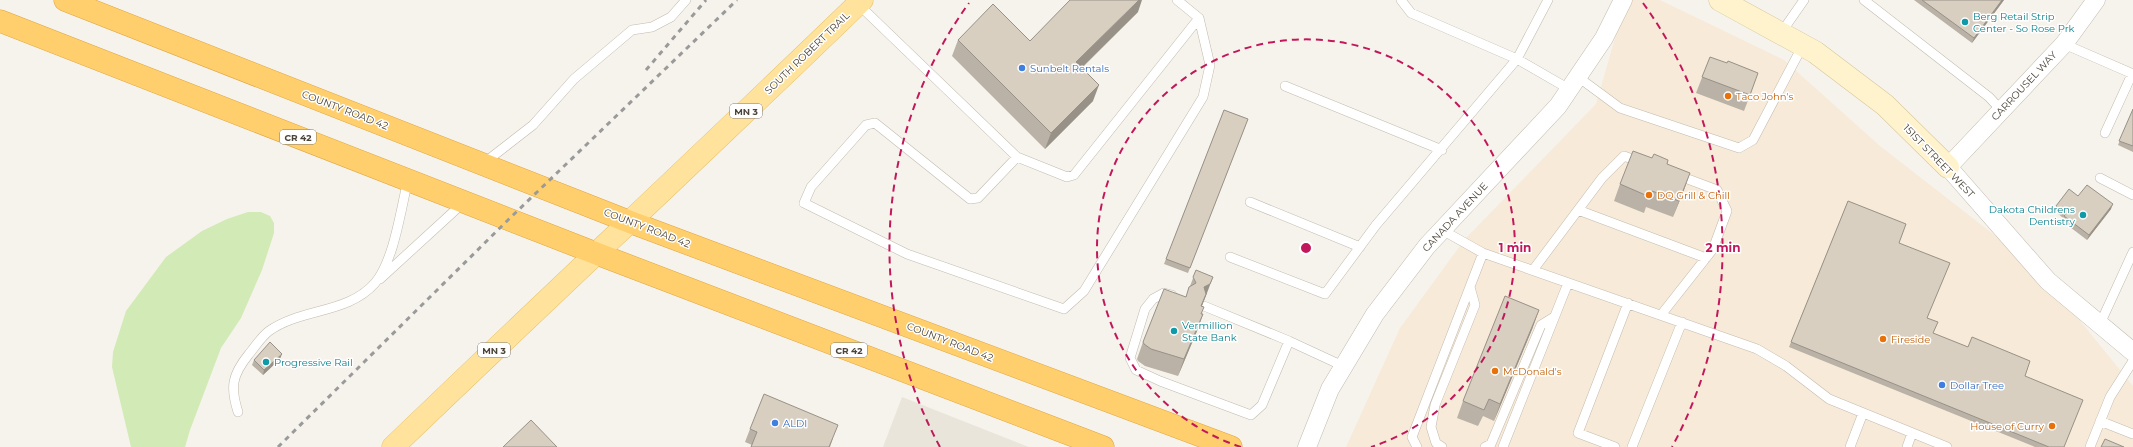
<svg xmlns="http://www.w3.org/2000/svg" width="2133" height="447" font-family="Montserrat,sans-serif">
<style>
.residential{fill:#eae5da}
.commercial{fill:#f7ead8}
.green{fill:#d2eab5}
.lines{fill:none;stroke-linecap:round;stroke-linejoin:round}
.lane-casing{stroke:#c2bbae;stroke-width:10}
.street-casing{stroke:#c2bbae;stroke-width:19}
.secondary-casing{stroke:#d6c79b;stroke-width:23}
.primary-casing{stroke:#e6c16a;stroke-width:23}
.highway-casing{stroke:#e0a43c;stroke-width:23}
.lane{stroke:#fff;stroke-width:9}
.street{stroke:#fff;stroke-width:18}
.secondary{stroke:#fff3cd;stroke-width:22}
.primary{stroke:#ffe39c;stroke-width:22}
.highway{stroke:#ffcf6e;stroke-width:22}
.rail{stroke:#9a9a9a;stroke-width:3;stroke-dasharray:5 5;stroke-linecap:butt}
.wall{fill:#bab2a6}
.shaded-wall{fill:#979187}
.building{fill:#d8cfc1;stroke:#979187}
.ring{fill:none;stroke:#c2185b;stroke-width:2;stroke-dasharray:7 5}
.culture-dot{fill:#0f9aa8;stroke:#fff;stroke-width:1.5}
.shop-dot{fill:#3f7fe0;stroke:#fff;stroke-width:1.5}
.food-dot{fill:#e8710a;stroke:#fff;stroke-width:1.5}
.labels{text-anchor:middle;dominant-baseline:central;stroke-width:3;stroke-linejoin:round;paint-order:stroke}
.shield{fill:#fff;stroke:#817c74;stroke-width:1}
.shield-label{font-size:9px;font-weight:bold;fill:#4b4439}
.culture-label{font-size:10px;fill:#0d838f;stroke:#fff;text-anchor:start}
.street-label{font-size:10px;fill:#4b4439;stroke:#fff}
.shop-label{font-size:10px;fill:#366cbe;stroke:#fff;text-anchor:start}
.food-label{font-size:10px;fill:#c56008;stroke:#fff;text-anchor:start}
.centre{fill:#c2185b;stroke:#fff;stroke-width:2}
.ring-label{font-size:12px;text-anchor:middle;font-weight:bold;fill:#c2185b;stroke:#fff;stroke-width:3;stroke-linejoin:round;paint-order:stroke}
</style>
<rect width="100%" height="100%" fill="#f6f3ec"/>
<path class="residential" d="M902 397 1029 447H883Z"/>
<path class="commercial" d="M1626 0H1660L1784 60 1880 146 2038 269 2133 386V447H1346L1400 328 1465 239 1596 104Z"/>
<path class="green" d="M248 212H261L270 216 274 223V233L262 270 241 318 221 348 190 430 185 447H131L112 367 113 352 126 311 166 257 202 231 227 219Z"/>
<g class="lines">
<defs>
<path id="lane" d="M1177 0 1199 18 1210 65 1203 97 1084 291 1064 309 907 254 804 203 811 187 866 125 875 123 970 199 978 198 1017 157 1067 177 1074 175 1199 18
M1548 0 1517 59 1569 89
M1864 0 1989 97 2001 110
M858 4 1017 157
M1781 33 1804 0
M2064 44 2133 74
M1578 77 1620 108 1739 148 1753 140 1803 45
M1285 86 1442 150
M2105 133 2132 74
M484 163 533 125 574 79 632 30 652 27 671 17 686 0
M2100 178 2133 195
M1250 202 1360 247
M1578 210 1706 258
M1442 230 1483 253 1757 349 1786 366 1829 399 1947 447
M1230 257 1325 294 1376 225 1517 59 1411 13 1401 0
M1533 270 1602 178 1624 156 1640 162
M380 279 463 203
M1172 295 1164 293 1153 299 1145 309 1130 358 1136 370 1160 381 1251 415 1262 405 1289 341
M1204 306 1289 341 1343 366
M1661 315 1713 249 1727 211 1717 190 1677 175
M2100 324 2133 252
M238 412C230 387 232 375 249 354 255 347 261 337 269 331 301 308 348 314 375 283 394 261 401 208 408 180
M2100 421 2133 434
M1417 447 1412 437 1483 253
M1442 447 1436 443 1431 427 1435 405 1475 305 1470 287
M1485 447 1491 444 1541 325 1554 317
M1503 447 1568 283
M1615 447 1578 433 1628 303
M1632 447 1682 322
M1850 447 1863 413
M1907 447 1912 433
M2090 447 2110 397 2133 361"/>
<path id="street" d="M2096 0 2064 44 1948 167 2048 281 2133 352
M1307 447 1330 389 1375 314 1427 246 1558 106 1604 38 1623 0"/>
<path id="secondary" d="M1720 0 1815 52 1885 105 1948 167"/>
<path id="primary" d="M393 447C549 297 707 150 862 0"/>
<path id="highway" d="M65 0 630 222 1231 447
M0 21 595 253 1103 447"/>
</defs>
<use href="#lane" class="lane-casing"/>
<use href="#street" class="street-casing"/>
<use href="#secondary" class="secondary-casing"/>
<use href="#primary" class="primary-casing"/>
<use href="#highway" class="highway-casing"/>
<use href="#lane" class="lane"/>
<use href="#street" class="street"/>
<use href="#secondary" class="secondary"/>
<use href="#primary" class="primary"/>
<use href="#highway" class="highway"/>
<path class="rail" d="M646 70 706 0
M278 447 509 219 737 0"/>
</g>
<path class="wall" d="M1914 0H2004L1972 43Z
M1138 12 1082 68 1093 101 1045 149 952 56 958 40 1030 41Z
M1710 57 1752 90 1744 111 1696 93Z
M2133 109V152L2118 145Z
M1224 110 1248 119 1188 273 1164 264Z
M1667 164 1684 190 1673 217 1646 207 1644 213 1614 201 1620 184Z
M2078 196 2111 209 2087 240 2062 221 2063 218 2055 211 2056 206Z
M1848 201 1899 243 1933 333 2025 376 2064 447H2035L1789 347Z
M1196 270 1207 293 1202 306 1201 314H1203L1197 331 1178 376 1145 366 1138 361 1137 359 1143 342 1186 297Z
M1533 327 1494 421 1483 416 1478 426 1457 418 1463 401Z
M280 359 263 375 252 365 254 360Z
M750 429 833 438 830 447H751L752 445 745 442Z"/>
<path class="shaded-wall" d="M1139 0H1142L1138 12 1070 79 1076 62Z
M2002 0H2004L1972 43 1974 38Z
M1099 85 1093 101 1045 149 1051 133Z
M1690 173 1684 190 1673 217 1679 201Z
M2113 204 2111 209 2087 240 2089 235Z
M1213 277 1207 293 1195 323 1204 287Z
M1539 310 1533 327 1494 421 1500 404Z
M1203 314 1197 331 1178 376 1184 359Z
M282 354 280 359 263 375 264 370Z"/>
<path class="building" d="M1070 0H1139L1076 62 1099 85 1051 133 958 40 993 4 1030 41Z
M1922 0H2002L1974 38Z
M1710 57 1727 63 1728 61 1758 73 1750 95 1702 77Z
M2133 109V146L2119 141Z
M1224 110 1248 119 1190 268 1166 259Z
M1633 151 1652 158 1654 154 1668 160 1667 164 1690 173 1679 201 1652 191 1650 197 1620 184Z
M2087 185 2113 204 2089 235 2064 216 2066 214 2056 206 2069 189 2078 196Z
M1848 201 1906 224 1899 243 1950 263 1927 318 1938 322 1933 333 1968 347 1972 337 2030 361 2025 376 2083 400 2064 447H2049L1791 342Z
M1196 270 1213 277 1210 284 1204 287 1206 294 1201 306 1204 307 1201 314H1203L1184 359 1151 349 1144 344 1143 342 1164 289 1186 297 1189 287 1196 283 1193 277Z
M1505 296 1539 310 1500 404 1489 399 1484 410 1463 401Z
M270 342 282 354 264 370 254 360Z
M764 394 838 425 829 447H751L757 432 750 429Z
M531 420 557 447H503Z
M2105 439 2124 447H2101Z"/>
<g class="ring">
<path d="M1241 447A209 209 0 1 1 1371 447"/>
<path d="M940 447A417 417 0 0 1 969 3M1643 3A417 417 0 0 1 1672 447"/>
</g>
<g class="culture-dot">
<circle cx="1965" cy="22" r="4"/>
<circle cx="2083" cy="215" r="4"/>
<circle cx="1174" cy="331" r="4"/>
<circle cx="266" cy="362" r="4"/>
</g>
<g class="shop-dot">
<circle cx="1022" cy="68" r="4"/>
<circle cx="1942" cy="385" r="4"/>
<circle cx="775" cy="423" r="4"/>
</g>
<g class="food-dot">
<circle cx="1728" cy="96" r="4"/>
<circle cx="1649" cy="195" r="4"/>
<circle cx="1883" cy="339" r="4"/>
<circle cx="1495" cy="371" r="4"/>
<circle cx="2052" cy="426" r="4"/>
</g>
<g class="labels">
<g class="shield">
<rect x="730" y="104" width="32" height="14" rx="3"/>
<rect x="280" y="130" width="36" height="14" rx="3"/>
<rect x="478" y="343" width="32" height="14" rx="3"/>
<rect x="831" y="343" width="36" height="14" rx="3"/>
</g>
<g class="shield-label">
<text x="746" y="111">MN 3</text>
<text x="298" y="137">CR 42</text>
<text x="494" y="350">MN 3</text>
<text x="849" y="350">CR 42</text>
</g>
<g class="culture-label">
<text x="1973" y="16">Berg Retail Strip<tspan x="1973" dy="12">Center - So Rose Prk</tspan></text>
<text x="2075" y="209" text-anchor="end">Dakota Childrens<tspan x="2075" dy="12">Dentistry</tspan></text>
<text x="1182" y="325">Vermillion<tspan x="1182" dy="12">State Bank</tspan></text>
<text x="274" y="362">Progressive Rail</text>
</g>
<g class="street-label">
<text transform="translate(807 53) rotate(-44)">SOUTH ROBERT TRAIL</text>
<text transform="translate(2024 86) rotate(-47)">CARROUSEL WAY</text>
<text transform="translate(345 110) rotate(21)">COUNTY ROAD 42</text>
<text transform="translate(1939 161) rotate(46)">151ST STREET WEST</text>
<text transform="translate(1455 217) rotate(-47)">CANADA AVENUE</text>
<text transform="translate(647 228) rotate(21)">COUNTY ROAD 42</text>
<text transform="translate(950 342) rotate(21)">COUNTY ROAD 42</text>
</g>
<g class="shop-label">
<text x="1030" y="68">Sunbelt Rentals</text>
<text x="1950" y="385">Dollar Tree</text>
<text x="783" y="423">ALDI</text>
</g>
<g class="food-label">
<text x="1736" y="96">Taco John's</text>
<text x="1657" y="195">DQ Grill &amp; Chill</text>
<text x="1891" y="339">Fireside</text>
<text x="1503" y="371">McDonald's</text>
<text x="2044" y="426" text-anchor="end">House of Curry</text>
</g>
</g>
<circle cx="1306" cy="248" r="6" class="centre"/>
<g class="ring-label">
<text x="1515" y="252">1 min</text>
<text x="1723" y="252">2 min</text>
</g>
</svg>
